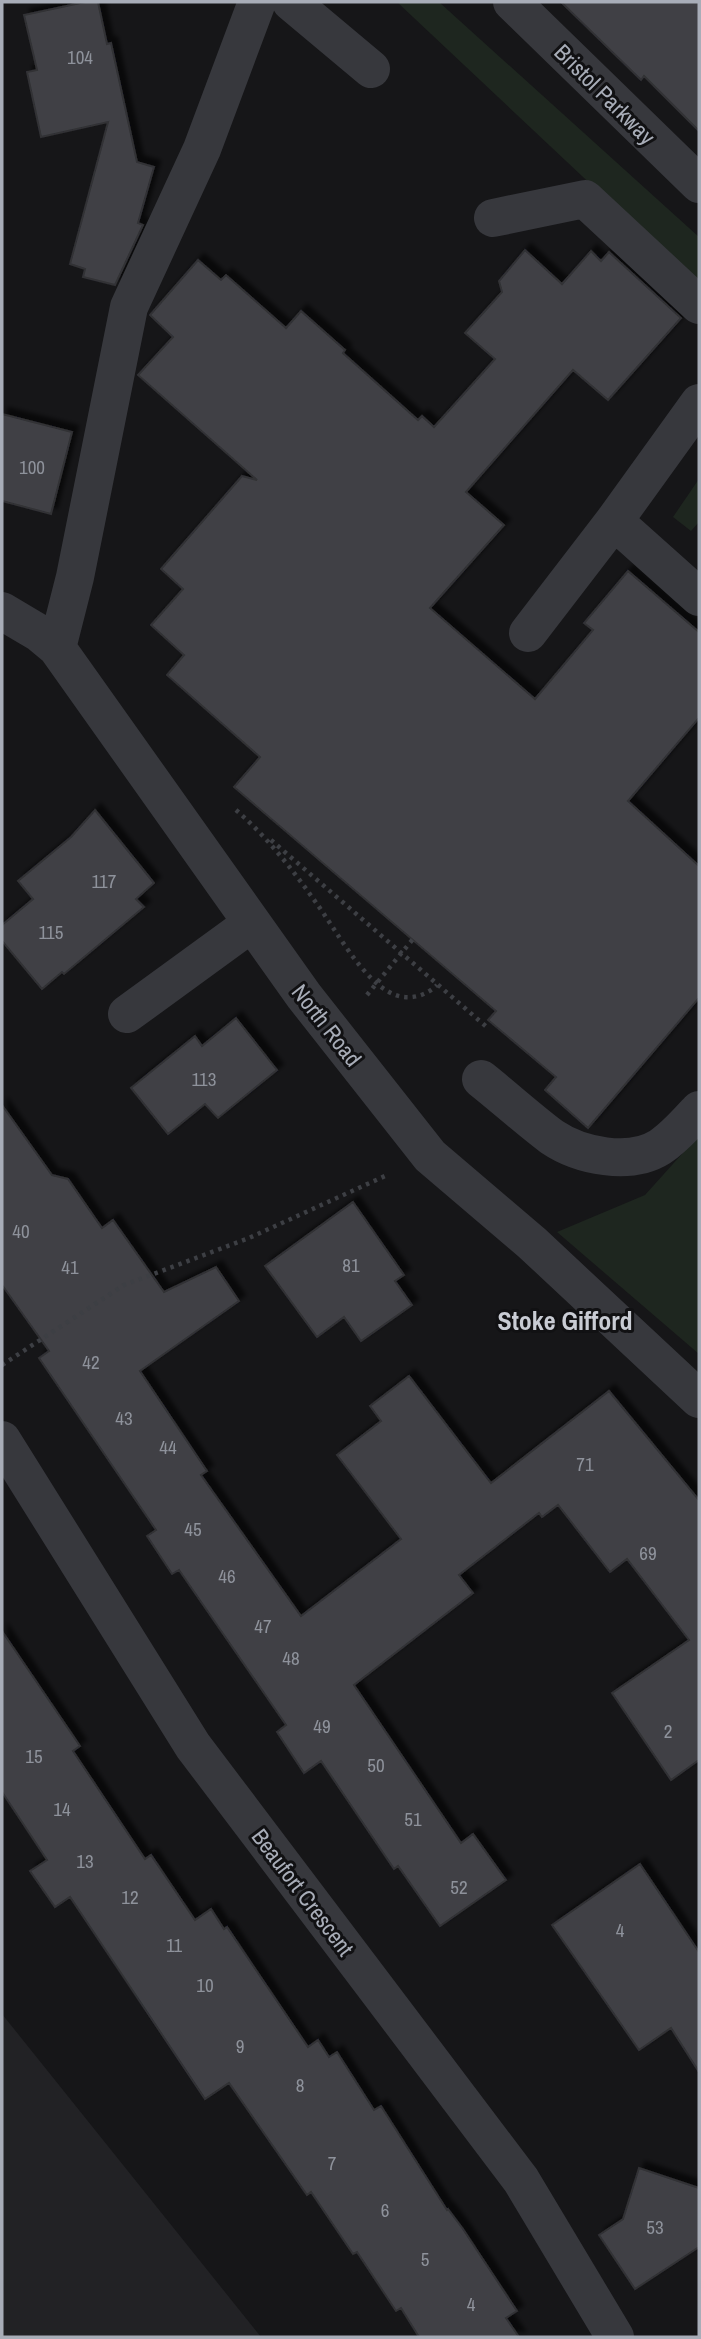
<svg xmlns="http://www.w3.org/2000/svg" width="701" height="2339" font-family="'Archivo Narrow',sans-serif">
<style>
.built{fill:#222225}
.green{fill:#1e261f}
.building{fill:#404145;stroke:#303034;stroke-width:2;filter:url(#shadow)}
.lines{fill:none;stroke-linecap:round;stroke-linejoin:round}
.path{stroke:#3d3f44;stroke-width:4.5;stroke-dasharray:3.5 5;stroke-linecap:butt}
.minor{stroke:#37383d;stroke-width:38}
.labels{text-anchor:middle;dominant-baseline:central;stroke-width:6;stroke-linejoin:round;paint-order:stroke}
.number-label{font-size:19px;fill:#8e929b}
.street-label{font-size:23px;fill:#a8adb8;stroke:#111113}
.quarter-label{font-size:26px;font-weight:bold;fill:#c9ccd4;stroke:#111113}
</style>
<defs>
<filter id="shadow"><feDropShadow dx="6" dy="-6" stdDeviation="2" flood-color="#0009"/></filter>
</defs>
<rect width="100%" height="100%" fill="#161618"/>
<path class="built" d="M2 2014 261 2337H2Z"/>
<path class="green" d="M397 2H439L699 237V286Z
M699 479V522L691 531 673 517Z
M699 1135V1354L557 1232 645 1195Z"/>
<path class="building" d="M85 2H98L107 44 111 43 137 162 154 167 138 223 143 225 115 285 83 277 85 269 70 264 108 122 41 137 27 72 37 70 24 15Z
M561 2H699V131L644 76 641 80Z
M525 250 562 284 591 251 601 261 609 252 681 318 608 400 573 370 466 492 504 525 430 608 535 699 593 630 584 623 628 571 699 632V718L628 801 699 866V998L588 1128 545 1090 556 1077 488 1020 496 1011 234 787 260 757 167 675 184 655 151 625 183 589 161 569 242 476 257 480 138 375 173 337 150 315 198 260 221 280 226 275 286 328 301 311 345 350 343 353 418 420 422 416 434 427 495 359 465 333 502 292 499 281Z
M2 414 72 432 51 514 2 501Z
M95 810 154 883 136 899 144 907 64 974 62 972 42 989 2 941V925L33 899 18 881 71 837Z
M236 1018 277 1070 218 1118 205 1104 168 1134 131 1088 195 1036 202 1046Z
M2 1105 52 1175 68 1179 102 1228 113 1220 164 1292 216 1267 239 1301 140 1371 207 1471 201 1475 301 1616 401 1539 337 1455 381 1421 370 1406 409 1376 491 1483 609 1391 699 1500V1760L671 1780 612 1693 689 1640 627 1559 610 1572 558 1505 542 1517 539 1513 459 1575 473 1593 354 1685 461 1843 473 1834 506 1880 440 1926 398 1866 394 1869 321 1761 304 1773 277 1732 286 1725 179 1570 172 1574 147 1536 156 1530 39 1358 49 1351 2 1285Z
M353 1202 404 1275 395 1281 412 1305 361 1341 344 1317 317 1337 265 1266Z
M2 1631 80 1746 73 1751 145 1859 151 1855 195 1920 211 1909 224 1929 227 1927 308 2047 318 2040 329 2057 337 2052 374 2110 381 2106 447 2210 448 2209 463 2229 517 2311 506 2318 519 2337H419L401 2308 396 2311 357 2252 353 2254 311 2192 307 2195 229 2083 205 2099 70 1897 55 1907 30 1871 47 1860 2 1792Z
M640 1864 699 1952V2072L671 2028 639 2050 552 1925Z
M639 2168 699 2188V2247L635 2289 599 2235 623 2219Z"/>
<g class="lines">
<path class="path" d="M236 810C267 837 293 870 317 904 336 930 363 981 393 994 408 1001 426 996 437 985
M271 840 489 1029
M367 995 413 939
M2 1365 124 1285 249 1238 385 1176"/>
<path class="minor" d="M291 2 371 69
M512 2 699 184
M493 218 585 199 699 305
M614 521 699 597
M2 611 39 633 57 648 304 996 430 1156 532 1243 699 1399
M528 633 614 521 699 403
M57 648 75 577 129 307 202 149 257 2
M127 1014 252 923
M481 1079C505 1098 528 1119 552 1137 580 1156 630 1166 660 1147 674 1138 688 1122 699 1110
M2 1440 193 1746 521 2180 615 2337"/>
</g>
<g class="labels">
<g class="number-label">
<text x="80" y="57">104</text>
<text x="32" y="467">100</text>
<text x="104" y="881">117</text>
<text x="51" y="932">115</text>
<text x="204" y="1079">113</text>
<text x="21" y="1231">40</text>
<text x="351" y="1265">81</text>
<text x="70" y="1267">41</text>
<text x="91" y="1362">42</text>
<text x="124" y="1418">43</text>
<text x="168" y="1447">44</text>
<text x="585" y="1464">71</text>
<text x="193" y="1529">45</text>
<text x="648" y="1553">69</text>
<text x="227" y="1576">46</text>
<text x="263" y="1626">47</text>
<text x="291" y="1658">48</text>
<text x="322" y="1726">49</text>
<text x="668" y="1731">2</text>
<text x="34" y="1756">15</text>
<text x="376" y="1765">50</text>
<text x="62" y="1809">14</text>
<text x="413" y="1819">51</text>
<text x="85" y="1861">13</text>
<text x="459" y="1887">52</text>
<text x="130" y="1897">12</text>
<text x="620" y="1930">4</text>
<text x="174" y="1945">11</text>
<text x="205" y="1985">10</text>
<text x="240" y="2046">9</text>
<text x="300" y="2085">8</text>
<text x="332" y="2163">7</text>
<text x="385" y="2210">6</text>
<text x="655" y="2227">53</text>
<text x="425" y="2259">5</text>
<text x="471" y="2304">4</text>
</g>
<g class="street-label">
<text transform="translate(605 94) rotate(45)">Bristol Parkway</text>
<text transform="translate(327 1025) rotate(52)">North Road</text>
<text transform="translate(303 1892) rotate(53)">Beaufort Crescent</text>
</g>
<g class="quarter-label">
<text x="565" y="1320">Stoke Gifford</text>
</g>
</g>
<rect width="701" height="2339" fill="none" stroke="#a8adb8" stroke-width="7"/>
</svg>
